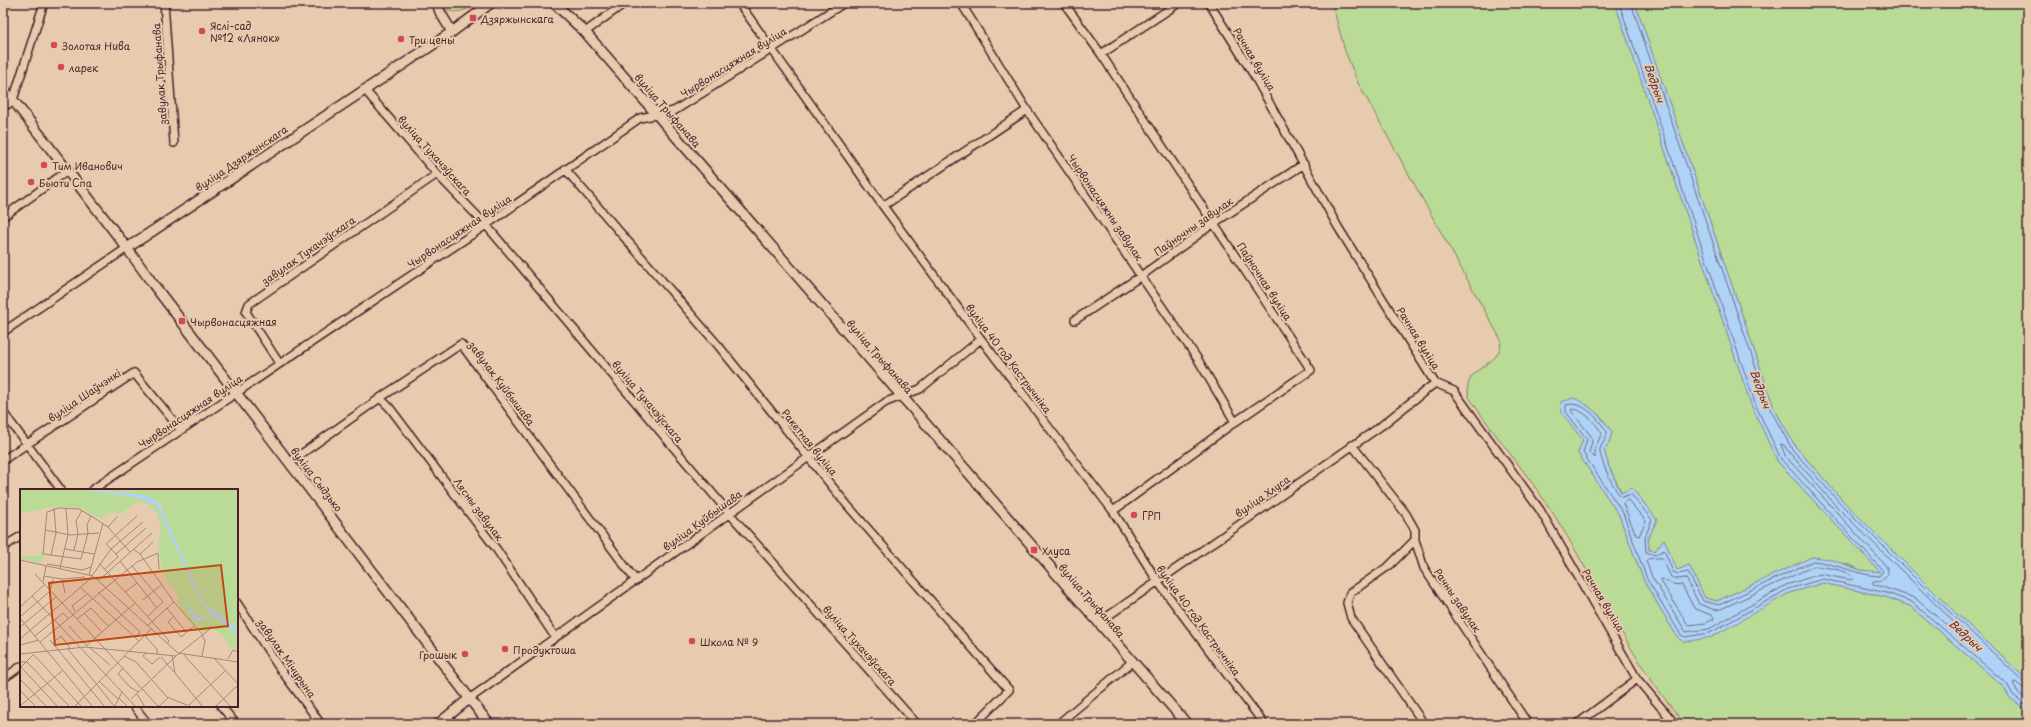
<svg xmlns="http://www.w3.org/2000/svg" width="2031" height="727" font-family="'Playpen Sans',sans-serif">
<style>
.green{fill:#b9db95;stroke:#827d60}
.water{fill:#aed3f7;stroke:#868ba5}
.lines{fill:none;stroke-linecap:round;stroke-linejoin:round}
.shore{stroke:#72677d;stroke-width:1}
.minor-casing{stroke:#4a1f2b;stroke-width:10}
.tertiary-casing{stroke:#4a1f2b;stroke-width:12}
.minor{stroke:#e7cbae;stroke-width:7}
.tertiary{stroke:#e7cbae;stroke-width:9}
.poi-dot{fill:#d1495b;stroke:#e7cbae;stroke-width:1.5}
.labels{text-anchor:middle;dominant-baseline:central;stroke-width:4;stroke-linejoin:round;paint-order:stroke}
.poi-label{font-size:10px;fill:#4a1f2b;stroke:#e7cbae;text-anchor:start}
.street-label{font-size:10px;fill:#4a1f2b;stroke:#e7cbae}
.water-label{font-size:11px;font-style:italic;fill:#54313f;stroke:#e7cbae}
.inset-road{fill:none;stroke:#a8867a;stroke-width:1}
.view{fill:#c04a14;fill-opacity:0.15;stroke:#c04a14;stroke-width:2}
.inset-edge{fill:none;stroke:#4a1f2b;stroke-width:2}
</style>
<rect width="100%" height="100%" fill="#e7cbae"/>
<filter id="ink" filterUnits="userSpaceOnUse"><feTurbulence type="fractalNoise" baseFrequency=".025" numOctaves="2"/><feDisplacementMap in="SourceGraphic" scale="8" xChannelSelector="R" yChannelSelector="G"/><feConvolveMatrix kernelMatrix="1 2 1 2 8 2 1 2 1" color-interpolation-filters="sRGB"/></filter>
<g filter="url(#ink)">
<path class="green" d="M441 3H478C467 10 456 16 443 8Z
M1332 3H1615L1752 407 1778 462 1881 573 1860 570 1850 565 1812 557 1717 601 1705 598 1689 565 1677 571 1664 539 1655 551 1649 550 1648 538 1657 520 1632 488 1622 493 1609 467 1604 450 1609 443 1612 432 1602 418 1587 405 1562 413 1583 440 1578 453 1619 515 1644 581 1678 638 1760 608 1789 593 1823 583 1886 597 1910 606 2004 687 2010 698 2028 711V724H1685C1634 665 1601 592 1561 526 1534 481 1498 441 1469 397 1460 364 1502 370 1501 340L1358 83 1345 51Z
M1635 3H2028V681L1939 597 1843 501 1795 446 1774 408Z"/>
<path class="water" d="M1615 3H1635L1774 408 1795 446 1843 501 1939 597 2028 681V711L2010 698 2004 687 1910 606 1886 597 1823 583 1789 593 1712 637 1684 642 1678 638 1644 581 1619 515 1578 453 1583 440 1562 413 1561 402 1574 398C1591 406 1601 416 1612 432L1609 443 1604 450 1609 467 1621 493 1632 488 1657 520 1648 538 1649 550 1655 551 1664 539 1677 570 1689 565 1705 598 1717 601 1812 557 1830 559 1860 570 1880 572 1778 462 1752 407Z"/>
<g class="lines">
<path class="shore" d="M1619 3 1756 406 1781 459 1883 571 1879 576C1856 575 1836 563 1813 561L1719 605 1703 601 1688 572 1678 574 1673 572 1664 550 1655 555 1646 552 1645 537 1652 520 1631 494 1622 497C1616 495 1598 456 1600 449 1602 443 1607 439 1607 432 1599 419 1583 400 1566 405V412L1587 439 1583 453 1623 513 1647 579 1681 635 1685 637 1710 633 1788 589 1823 579 1887 593 1912 602 2007 684 2013 695 2028 706
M1631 3 1770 409 1792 449 1840 503 1937 600 2024 682 2028 683
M1572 409C1584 409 1596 424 1602 433L1595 448V458L1589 452 1592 442 1591 436 1572 412Z
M1781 444 1784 445 1789 452 1837 507 1979 647 1978 650H1976L1915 598 1873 584V581C1883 581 1892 577 1886 566L1786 457Z
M1628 500 1646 521 1639 536 1636 535 1623 504Z
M1662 558 1671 577 1677 579 1686 578 1699 604 1715 610 1721 609 1814 566C1825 567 1846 569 1853 578L1851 580 1820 574 1786 585 1709 629 1686 632 1652 577 1646 561 1648 559Z
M1662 579 1672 584 1682 585 1694 608 1713 616 1714 619 1706 623 1688 625 1661 581Z
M2028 688 2022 687 2015 682 2013 683 2017 692 2028 700"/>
<defs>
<path id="minor" d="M164 3 174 143
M739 3 883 206 981 339 1113 511 1158 582 1264 724
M961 3 1027 110 1197 358 1235 422
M1064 3 1101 54 1311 370 1235 422 1113 511
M1209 3 1255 77 1338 227 1435 383 1454 391 1540 510 1637 679 1675 724
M585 32 625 3
M1101 54 1179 3
M3 86 13 100
M364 89 437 174 486 225 729 513 917 724
M13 100 44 3
M565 169 717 344 848 506 1009 690 975 724
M883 206 1027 110
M3 217 67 171
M1075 320 1141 276 1214 223 1304 164
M3 332 127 248
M279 363 246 312 249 304 437 174
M380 398 390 408 497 550 555 637
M3 412 61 490
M1352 445 1406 514 1415 530V540L1424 568 1528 724
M3 460 134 373 181 430
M290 462 380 398 461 344 636 581
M92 490 486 225 640 118 674 111 844 3
M1415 540 1390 565 1350 593 1347 603 1351 618 1424 724
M3 547 21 536
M237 603 278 666 321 724
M1098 623 1381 426 1435 383
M3 679 21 666
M469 699 886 402 920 389 981 339
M134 706 148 724
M221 706 236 724
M1058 724 1132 662
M1577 724 1637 679"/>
<path id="tertiary" d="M437 3 440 12 452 32
M554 3 585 32 1187 724
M3 106 13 100 127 248 153 284 489 724
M127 248 452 32 491 3
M438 724 469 699"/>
</defs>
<use href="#minor" class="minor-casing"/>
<use href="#tertiary" class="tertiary-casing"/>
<use href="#minor" class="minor"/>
<use href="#tertiary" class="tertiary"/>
</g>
</g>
<g class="poi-dot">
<rect x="469" y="14" width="8" height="8" rx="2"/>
<circle cx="202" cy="31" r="4"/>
<circle cx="401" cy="39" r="4"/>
<circle cx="54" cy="45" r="4"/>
<circle cx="61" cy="67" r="4"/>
<circle cx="44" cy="165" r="4"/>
<circle cx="31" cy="182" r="4"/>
<rect x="178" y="317" width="8" height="8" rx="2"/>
<circle cx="1134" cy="515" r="4"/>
<rect x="1030" y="546" width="8" height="8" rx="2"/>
<circle cx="692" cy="641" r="4"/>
<circle cx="505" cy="649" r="4"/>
<circle cx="465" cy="654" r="4"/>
</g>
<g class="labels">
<g class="poi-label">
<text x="481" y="18">Дзяржынскага</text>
<text x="210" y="25">Яслі-сад<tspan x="210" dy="12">№12 «Лянок»</tspan></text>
<text x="409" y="39">Три цены</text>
<text x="62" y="45">Золотая Нива</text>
<text x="69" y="67">ларек</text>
<text x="52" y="165">Тим Иванович</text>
<text x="39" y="182">Бьюти Спа</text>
<text x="190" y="321">Чырвонасцяжная</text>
<text x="1142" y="515">ГРП</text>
<text x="1042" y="550">Хлуса</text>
<text x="700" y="641">Школа № 9</text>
<text x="513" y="649">Продуктоша</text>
<text x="457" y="654" text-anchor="end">Грошык</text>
</g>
<g class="street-label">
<text transform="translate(1255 59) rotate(59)">Рачная вуліца</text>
<text transform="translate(733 62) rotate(-32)">Чырвонасцяжная вуліца</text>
<text transform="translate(159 74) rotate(-94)">завулак Трыфанава</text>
<text transform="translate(668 110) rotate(49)">вуліца Трыфанава</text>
<text transform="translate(435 155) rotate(48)">вуліца Тухачэўскага</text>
<text transform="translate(241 158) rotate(-34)">вуліца Дзяржынскага</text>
<text transform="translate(1106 207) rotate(56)">Чырвонасцяжны завулак</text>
<text transform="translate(1193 226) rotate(-35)">Паўночны завулак</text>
<text transform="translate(459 231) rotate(-34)">Чырвонасцяжная вуліца</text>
<text transform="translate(308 250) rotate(-35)">завулак Тухачэўскага</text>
<text transform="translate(1265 281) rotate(57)">Паўночная вуліца</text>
<text transform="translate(1419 338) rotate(58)">Рачная вуліца</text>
<text transform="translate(880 356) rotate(49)">вуліца Трыфанава</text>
<text transform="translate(1009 358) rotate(53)">вуліца 40 год Кастрычніка</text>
<text transform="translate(502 383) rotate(53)">завулак Куйбышава</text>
<text transform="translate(84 395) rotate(-34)">вуліца Шаўчэнкі</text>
<text transform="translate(648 401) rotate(50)">вуліца Тухачэўскага</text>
<text transform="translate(190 411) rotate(-34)">Чырвонасцяжная вуліца</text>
<text transform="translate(810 442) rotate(51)">Ракетная вуліца</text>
<text transform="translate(317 479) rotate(53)">вуліца Сыдзько</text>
<text transform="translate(1262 496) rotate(-35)">вуліца Хлуса</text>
<text transform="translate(479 509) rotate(53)">Лясны завулак</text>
<text transform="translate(702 520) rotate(-36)">вуліца Куйбышава</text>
<text transform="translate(1092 600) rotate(49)">вуліца Трыфанава</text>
<text transform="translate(1458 600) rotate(56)">Рачны завулак</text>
<text transform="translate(1604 600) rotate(59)">Рачная вуліца</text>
<text transform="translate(1199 620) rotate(54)">вуліца 40 год Кастрычніка</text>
<text transform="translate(860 645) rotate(48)">вуліца Тухачэўскага</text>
<text transform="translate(287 658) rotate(55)">завулак Мічурына</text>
</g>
<g class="water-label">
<text transform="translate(1655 83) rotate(71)">Ведрыч</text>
<text transform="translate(1761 389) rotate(70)">Ведрыч</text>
<text transform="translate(1966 635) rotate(43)">Ведрыч</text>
</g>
</g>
<g transform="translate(20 489)">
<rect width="218" height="218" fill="#e7cbae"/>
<path d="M0 0H61L120 9 134 16 135 13 181 113 193 126 188 125 179 129 166 114 167 118 177 133 189 127 194 128 210 138 218 146V162L207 156 208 152 193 139 182 144 157 114 159 109 142 83 138 54 141 39 137 25 129 15 117 13 102 24H90L81 30 63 20 49 18H33L0 24ZM72 0H218V142L183 113 141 22 143 21 141 15 121 6ZM21 62 25 67 20 74 0 70 1 67H20Z" fill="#b9db95"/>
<path d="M61 0 124 6 138 13 183 113 215 138 218 146 196 128 189 127 177 133 167 118 166 114 179 129 193 125 181 113 135 13 134 16 120 9Z" fill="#aed3f7"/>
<path class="inset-road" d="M71 27 67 36 68 44 61 70 23 65 27 23 39 19 59 20 71 27 88 38 110 63M88 38 97 28M25 41 50 46 79 44M45 60 74 65M113 60 120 65 154 113 182 145 185 152 182 167M54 61 58 45 56 32 62 21M96 65 86 55 117 27M120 65 133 53M31 66 36 44 34 19M0 71 73 87 158 164 218 173M100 72 137 119M79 74 146 148 149 152 147 155M27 75 62 81 71 78M112 77 143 113 128 127M40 79 48 46 46 19M85 80 98 68 96 65 126 39M15 85 139 218M69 86 83 34M24 87 42 90 65 88M42 90 45 104M79 91 132 44M23 93 26 77M60 98 119 152M30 102 33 90M78 103 120 143 115 149M105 103 117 94M12 107 116 218M123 111 141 96M0 118 24 96M147 119 166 143M55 122 52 117 67 105M64 124 81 142M154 127 148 133 161 148 174 137M0 128 30 102M0 129 73 218M57 130 71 119 88 137M49 137 67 157M127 137 154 113M0 138 36 108M124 146 137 160V165M15 147 43 124 48 129M0 150 69 91 91 60 123 33M30 151 85 218M20 153 117 73 138 64 139 80M32 154 41 147 50 159M0 156 19 151M66 157 115 114M69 158 90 176M48 160 95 218M126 163 123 167 132 175 140 168M0 165 65 158 156 167M14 166 62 218M152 166 155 184 183 218M164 166 211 218M104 167 116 173 147 208 167 216M141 168 154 183M194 169 218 195M208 170 213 161 218 163M0 173H7L50 218M1 178 38 218M0 179 14 165M103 179 98 185 111 199 119 203M0 190 27 218M79 192 98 210M0 201 16 218M117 205 125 218M99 209 108 218M111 210 156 167 190 140M0 217 42 182M95 217 102 203M54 218 131 140M138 218 149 208M167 218 206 181M195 218 218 196"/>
<path class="view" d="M201 76 208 137 35 156 29 94Z"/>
<rect width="218" height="218" class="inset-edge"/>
</g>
<rect width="2031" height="727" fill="none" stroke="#e7cbae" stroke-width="16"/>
<rect x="8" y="8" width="2015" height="711" fill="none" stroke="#4a1f2b" stroke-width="1.5" filter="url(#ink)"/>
</svg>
